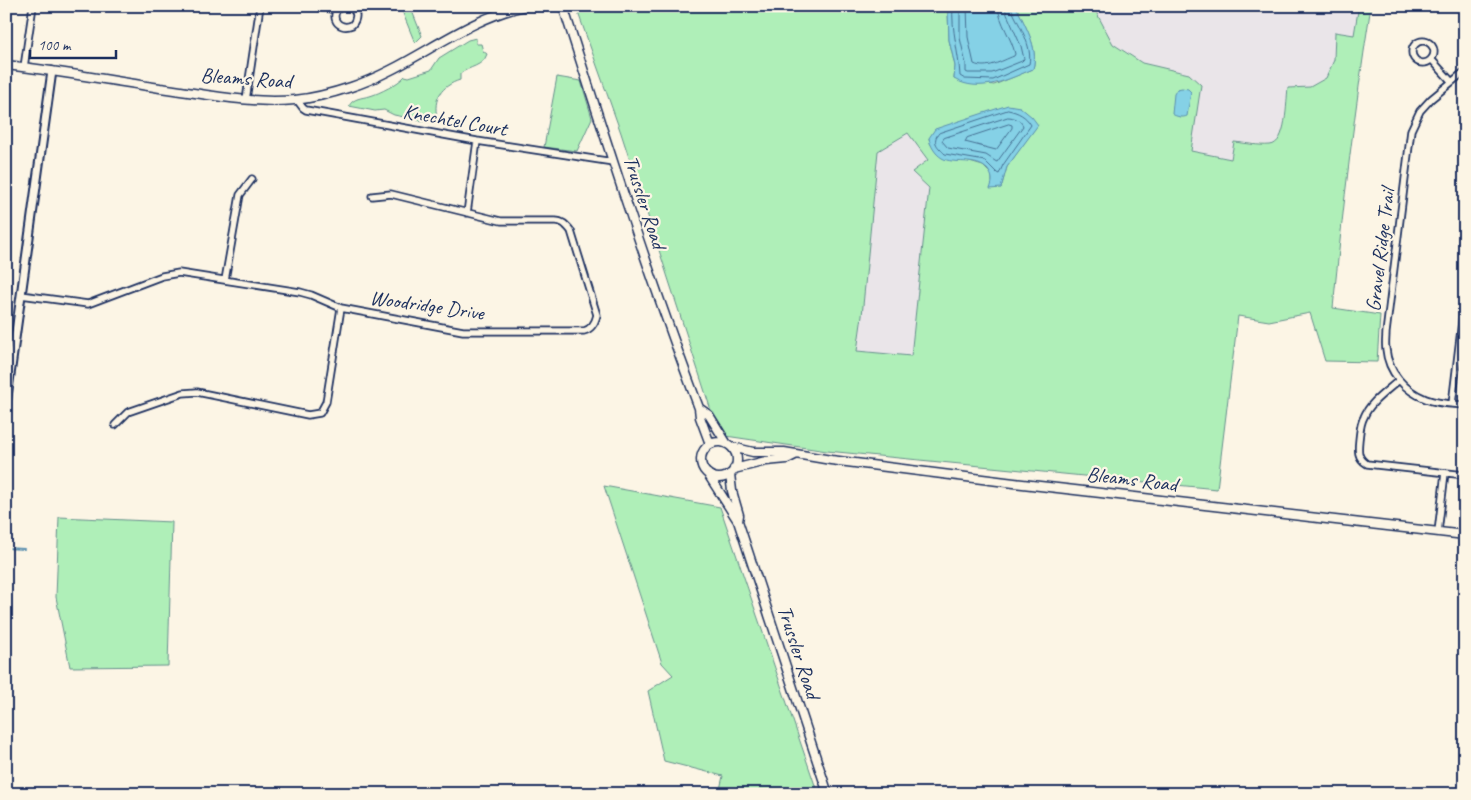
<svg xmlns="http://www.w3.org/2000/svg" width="1471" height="800" font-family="Caveat,sans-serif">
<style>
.built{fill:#eae5e9}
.green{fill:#afefb8;stroke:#658f8b;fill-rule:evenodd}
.water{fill:#85d1e6;stroke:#5b90b0}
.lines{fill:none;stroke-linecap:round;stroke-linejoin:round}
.shore{stroke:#457094;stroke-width:1}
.stream{stroke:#5b90b0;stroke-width:2}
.minor-casing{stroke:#1b2f5e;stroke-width:9}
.tertiary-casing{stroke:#1b2f5e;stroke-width:11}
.secondary-casing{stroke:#1b2f5e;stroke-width:11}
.minor{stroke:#fcf5e5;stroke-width:5.5}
.tertiary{stroke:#fcf5e5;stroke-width:7}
.secondary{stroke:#fcf5e5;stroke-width:8}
.labels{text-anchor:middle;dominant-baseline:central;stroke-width:4.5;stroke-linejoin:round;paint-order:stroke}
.street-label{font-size:21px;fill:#1b2f5e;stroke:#fcf5e5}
</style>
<rect width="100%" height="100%" fill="#fcf5e5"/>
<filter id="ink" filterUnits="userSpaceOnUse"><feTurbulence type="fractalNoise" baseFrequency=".02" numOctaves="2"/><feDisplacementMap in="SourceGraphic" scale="10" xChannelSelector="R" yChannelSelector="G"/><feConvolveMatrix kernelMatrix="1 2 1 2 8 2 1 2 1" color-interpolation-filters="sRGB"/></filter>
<g filter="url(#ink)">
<path class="built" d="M1095 6H1340L1358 11 1354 36 1335 32 1334 60 1326 78 1310 87 1288 88 1283 133 1279 141 1272 145 1234 142 1231 159 1191 151 1189 74 1142 63 1113 44 1095 10Z
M908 133 928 160 929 188 911 356 856 351 862 316 878 151Z"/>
<path class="green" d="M400 6H410L422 36 415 43Z
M582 6H949L948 11 949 40 955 66 954 79 994 85 1033 69C1039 47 1024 25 1016 6H1095V10L1113 44 1142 63 1189 74 1201 85 1191 151 1231 159 1234 142C1245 143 1259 146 1270 145 1287 144 1286 102 1288 88L1310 87 1326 78 1334 60 1335 32 1354 35 1358 11 1340 6H1371C1355 106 1343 207 1333 308L1380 315 1377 362 1325 361 1310 313 1269 321 1238 316 1217 489 827 451 719 435 621 133 576 7ZM1037 125 1007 167 1001 188 992 182V175L983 166 936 152 930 143 929 138ZM908 133 928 160 912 172 929 188 911 356 857 351 862 316 878 151Z
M476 38V44H481L483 51 487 54C483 67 469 66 460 74V80C441 86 433 99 437 117H433L429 122 394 115 384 110 375 111 349 106C353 98 362 98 370 96 380 93 398 84 405 76L409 77 431 70 439 58 468 40Z
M557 77 581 81 592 118 577 151 544 147Z
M604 486 720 507 818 794H719L723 776 664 761 648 691 673 675 662 663Z
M59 517 172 522 168 666 70 667 56 597Z"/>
<path class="water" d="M949 6H1016C1025 26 1039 47 1033 69 1009 79 980 94 954 79L955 66 949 40 948 11Z
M1182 88 1188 89 1191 92 1187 116C1183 118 1177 117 1172 114L1174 94 1177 89Z
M1008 105 1020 107 1032 117 1038 125 1007 167 1001 188 990 189C993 181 993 177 988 170 976 157 953 165 942 158 935 154 930 145 929 138L935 129Z"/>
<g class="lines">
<path class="shore" d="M953 6C951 30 959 53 960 76L965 79 993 80 1029 64C1033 47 1019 25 1012 10V6
M960 6V38L966 64V72L968 73H992L1022 61 1024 59 1021 46 1006 12 1005 6
M967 6 968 37 974 64C987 70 1001 61 1014 56L1015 54C1012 38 999 23 998 6
M1008 110C1018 112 1026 116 1031 125L1003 165 999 174 997 173 985 161 945 154C938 147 931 142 939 133Z
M1008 117C1014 117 1021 120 1023 126L997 162 995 161 986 155 948 148 942 141 944 138Z
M1009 124 1012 125V128L996 150 965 142 967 138Z"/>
<path class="stream" d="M6 548 24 549"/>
<defs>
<path id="minor" d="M313 6 331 9 336 11
M341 6C328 16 338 31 352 25 358 18 357 11 350 6
M1412 52a11 11 0 1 1 22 0a11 11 0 1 1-22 0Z
M1431 59 1451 81
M24 67 33 6
M1465 71 1431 99 1420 111 1411 130 1386 333C1386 338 1385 344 1386 349 1388 372 1405 391 1426 399 1438 404 1452 404 1465 405
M246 100 260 6
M297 100 303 108 306 110 477 141 613 162
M467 213 477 141
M225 280 240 195 252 179
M21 295 88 304 162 276 179 273 300 292 311 295 341 308 463 331H584C592 329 595 323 597 315L571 231C566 225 563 221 555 221H501L391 194 372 196
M1399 380C1387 391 1370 402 1364 417 1360 424 1360 432 1359 440 1358 450 1357 458 1367 464L1465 475
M1452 404 1465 296
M115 425 128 412 183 393 197 392 308 415 320 413 326 402 341 308
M1438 532 1445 473"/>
<path id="tertiary" d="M6 404 52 71"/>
<path id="secondary" d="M563 6C606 141 649 276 699 408L700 417 710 444
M6 65C58 71 109 80 160 88 205 94 250 104 295 100 314 98 333 93 351 87 412 67 461 20 525 6
M699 408 709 415 727 444
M701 460a18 18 0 1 1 36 0a18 18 0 1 1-36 0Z
M732 447 753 452H784L831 460 1014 483 1465 535
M734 469 766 461 787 459 795 455
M708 474 738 521 828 794
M730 474 732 491 739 515 738 521"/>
</defs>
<use href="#minor" class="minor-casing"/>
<use href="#tertiary" class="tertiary-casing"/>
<use href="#secondary" class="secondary-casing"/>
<use href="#minor" class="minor"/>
<use href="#tertiary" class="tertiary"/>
<use href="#secondary" class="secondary"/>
</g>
</g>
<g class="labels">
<g class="street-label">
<text transform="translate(246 78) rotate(4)">Bleams Road</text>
<text transform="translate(455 120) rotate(10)">Knechtel Court</text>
<text transform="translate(645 202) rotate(72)">Trussler Road</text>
<text transform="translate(1380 250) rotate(-83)">Gravel Ridge Trail</text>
<text transform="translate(427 305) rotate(8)">Woodridge Drive</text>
<text transform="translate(1132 479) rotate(7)">Bleams Road</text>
<text transform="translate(799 652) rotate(72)">Trussler Road</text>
</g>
</g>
<rect width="1471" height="800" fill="none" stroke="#fcf5e5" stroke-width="25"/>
<rect x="12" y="12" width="1446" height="775" fill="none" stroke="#1b2f5e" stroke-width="2" filter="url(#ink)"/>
<path d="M30 50v8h86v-8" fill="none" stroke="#1b2f5e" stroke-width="2.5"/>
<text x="38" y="50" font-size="15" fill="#1b2f5e" stroke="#fcf5e5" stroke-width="4" paint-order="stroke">100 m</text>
</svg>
